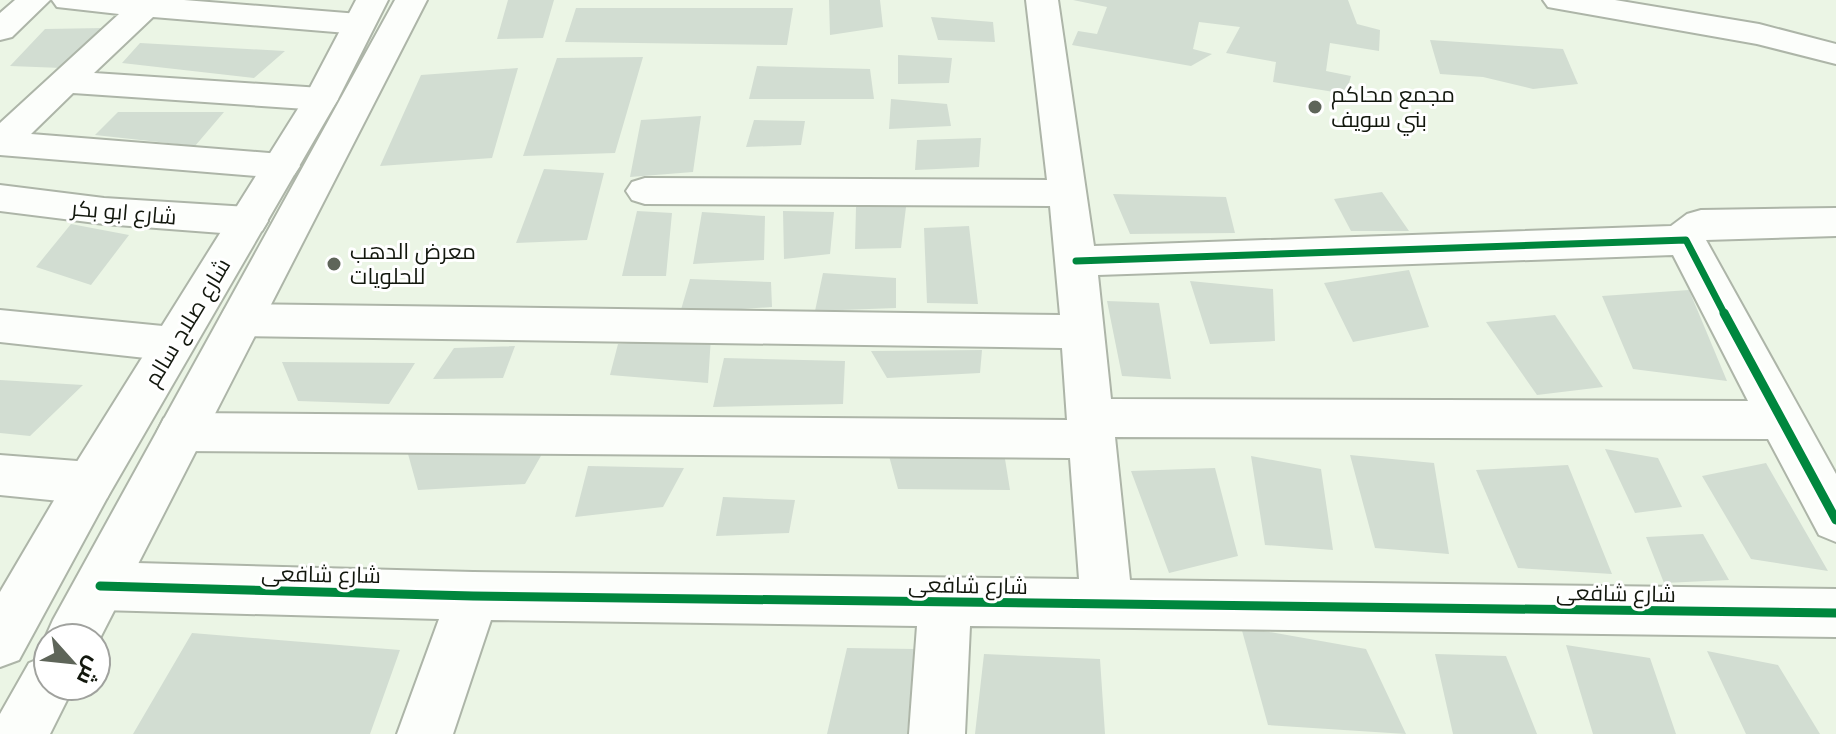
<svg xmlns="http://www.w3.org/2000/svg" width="1836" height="734" font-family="Raleway,Cairo,sans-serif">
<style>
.building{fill:#d2ddd2}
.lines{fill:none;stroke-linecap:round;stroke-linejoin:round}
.street-casing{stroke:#adb5a8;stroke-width:4}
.secondary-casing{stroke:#adb5a8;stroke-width:4}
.primary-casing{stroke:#adb5a8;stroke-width:4}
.street{fill:#fcfefb;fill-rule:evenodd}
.secondary{fill:#fcfefb;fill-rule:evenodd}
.primary{fill:#fcfefb;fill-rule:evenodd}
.cycleway-far1-casing{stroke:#fff;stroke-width:11}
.cycleway-casing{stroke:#fff;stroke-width:14}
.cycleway-far1{stroke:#00873e;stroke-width:7}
.cycleway{stroke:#00873e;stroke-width:9}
.poi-dot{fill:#5e6559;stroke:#fff;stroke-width:3}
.labels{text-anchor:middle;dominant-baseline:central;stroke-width:6;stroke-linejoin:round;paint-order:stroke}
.poi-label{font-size:22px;fill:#12170d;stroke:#fff;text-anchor:start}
.street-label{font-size:22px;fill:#12170d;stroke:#fff}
</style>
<rect width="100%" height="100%" fill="#ebf5e5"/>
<path class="building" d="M508 0H554L543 38 497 39Z
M829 0H880L883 27 830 35Z
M1073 0H1348L1357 24 1380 30 1379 51 1330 43 1326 71 1351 76 1346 94 1273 82 1276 62 1226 53 1240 27 1199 22 1193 49 1212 54 1191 66 1072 45 1078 31 1097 34 1107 7Z
M576 8H793L787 45 565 42Z
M931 17 993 22 995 42 938 40Z
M104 28 62 68 10 66 45 29Z
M1430 40 1563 49 1578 84 1533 89 1483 77 1440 74Z
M140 43 285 51 254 78 122 63Z
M898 55 952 58 949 83 898 84Z
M643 57 615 153 523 156 557 58Z
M757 66 870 69 874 99H749Z
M518 68 492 158 380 166 421 75Z
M891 99 947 104 951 126 889 129Z
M118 112H224L195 146 95 135Z
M701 116 693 172 630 177 641 120Z
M754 120 805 121 801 145 746 147Z
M981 138 979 167 915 170 917 140Z
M544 169 604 173 587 240 516 243Z
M1382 192 1409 231H1351L1334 199Z
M1113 194 1226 197 1235 233 1130 234Z
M856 207H906L901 248 855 249Z
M637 211 672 213 666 276H622Z
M783 211 834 212 830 254 784 259Z
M702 212 765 216 764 260 693 264Z
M71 224 129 235 91 285 36 267Z
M969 226 978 304 927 303 924 228Z
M1409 270 1429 327 1353 342 1324 283Z
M823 273 896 278V308L815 311Z
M690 279 771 282 772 307 680 313Z
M1190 281 1273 289 1275 341 1210 344Z
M1689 290 1727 381 1633 369 1602 296Z
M1107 301 1159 303 1171 379 1122 376Z
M1555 315 1603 387 1537 395 1486 322Z
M711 337 708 383 610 375 618 344Z
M515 346 503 378 433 379 454 348Z
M982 350 980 373 887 378 871 351Z
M724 358 845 361 843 404 713 407Z
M282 362 415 363 389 404 298 401Z
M0 380 83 385 30 436 0 433Z
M1605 449 1658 458 1682 507 1635 513Z
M408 454H542L525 484 418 490Z
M1350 455 1434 463 1449 554 1375 548Z
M889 456 1005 459 1010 490 898 489Z
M1251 456 1321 469 1333 550 1265 545Z
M1766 463 1828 571 1751 559 1702 476Z
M1568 465 1612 574 1518 568 1476 470Z
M588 466 684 468 663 507 575 517Z
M1215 468 1238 556 1169 573 1131 471Z
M723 497 795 500 789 533 716 536Z
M1703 534 1729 580 1664 583 1646 537Z
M1241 627 1366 649 1406 734 1268 725Z
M192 633 400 650 370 734H133Z
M1566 645 1650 658 1676 734H1593Z
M847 648 915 649 907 734H827Z
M1707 651 1778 665 1820 734H1746Z
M984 654 1100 659 1105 734H975Z
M1435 654 1506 656 1537 734H1453Z"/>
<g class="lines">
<defs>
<path id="street" d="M15 0H50L12 37 0 40V13Z
M52 0H184L359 14 370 17 375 24 370 31 359 34 153 17 94 73 321 88 333 91 338 99 333 107 321 110 73 93 31 134 281 154 294 157 300 166 294 175 281 178 0 155V123L119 14 57 7Z
M1026 0H1058L1094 246 1671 226 1687 214 1701 210 1836 208V236L1706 240 1836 474V542L1819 535 1768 439 1115 437 1130 580 1836 589V637L970 626 965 734H909L917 626 491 620 453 734H397L439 619 100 610 82 603 74 586 82 569 100 562 473 572 1079 579 1070 458 180 451 164 446 157 432 164 418 180 413 1067 420 1062 348 240 336 225 331 219 320 225 309 240 304 1060 315 1050 206 645 204 632 200 626 191 632 182 645 178 1047 180ZM1673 255 1748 401 1111 399 1098 275Z
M0 185 104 198 248 207 262 211 268 221 262 231 248 235 104 224 0 211Z
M0 310 173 327 188 332 195 344 188 356 173 361 0 342Z
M0 455 90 462 107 468 114 483 107 498 90 504 0 495Z"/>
<path id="secondary" d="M1543 0H1615L1759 24 1836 44V64L1757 44 1559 9 1548 7Z"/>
<path id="primary" d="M356 0H388L338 99 107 498 19 660 0 667V592L73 468 304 99Z
M395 0H427L96 646V638H48V644L45 638 53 620Z
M48 655V686H74L50 734H0V714L29 663Z"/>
</defs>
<use href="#street" class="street-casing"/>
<use href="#secondary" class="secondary-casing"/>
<use href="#primary" class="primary-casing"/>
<use href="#street" class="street"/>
<use href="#secondary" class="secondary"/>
<use href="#primary" class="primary"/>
<defs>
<path id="cycleway-far1" d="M1076 261 1686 240 1725 315"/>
<path id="cycleway" d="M1724 313 1836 520
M100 586 473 596 1836 613"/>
</defs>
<use href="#cycleway-far1" class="cycleway-far1-casing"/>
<use href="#cycleway" class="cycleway-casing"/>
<use href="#cycleway-far1" class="cycleway-far1"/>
<use href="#cycleway" class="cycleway"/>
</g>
<g class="poi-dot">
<circle cx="1315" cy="107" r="8"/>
<circle cx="334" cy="264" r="8"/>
</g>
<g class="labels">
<g class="poi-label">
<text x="1331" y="94">مجمع محاكم<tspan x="1331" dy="25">بني سويف</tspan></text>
<text x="350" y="251">معرض الدهب<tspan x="350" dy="25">للحلويات</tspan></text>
</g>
<g class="street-label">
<text transform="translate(124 212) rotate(5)">شارع ابو بكر</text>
<text transform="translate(187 322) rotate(-59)">شارع صلاح سالم</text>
<text transform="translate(321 574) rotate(1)">شارع شافعى</text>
<text transform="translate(968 585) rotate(1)">شارع شافعى</text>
<text transform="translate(1616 593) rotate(1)">شارع شافعى</text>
</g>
</g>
<g transform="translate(72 662) rotate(117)"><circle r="38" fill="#ffffff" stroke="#a0a29e" stroke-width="2"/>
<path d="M0-6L14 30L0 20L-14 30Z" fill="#5e6559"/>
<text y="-12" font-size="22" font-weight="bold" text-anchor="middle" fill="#12170d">ش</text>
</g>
</svg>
